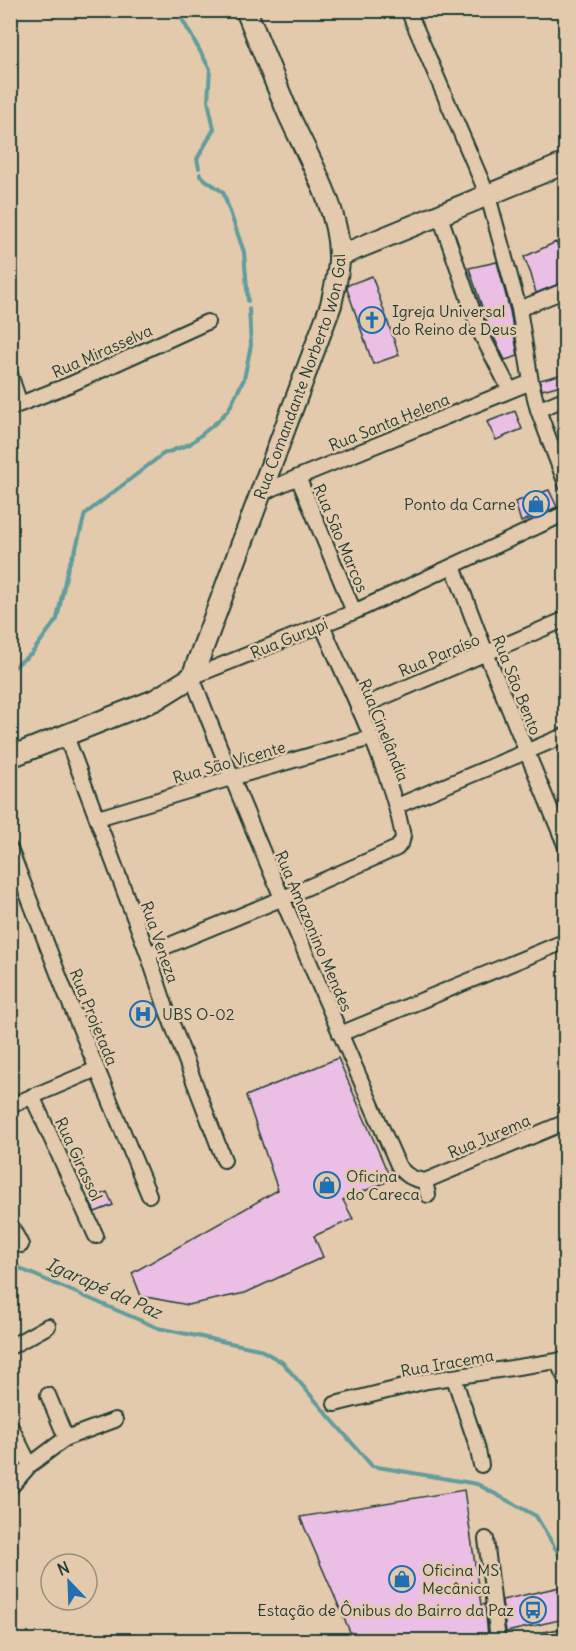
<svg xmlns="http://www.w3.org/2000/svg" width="576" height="1651" font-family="Delius,sans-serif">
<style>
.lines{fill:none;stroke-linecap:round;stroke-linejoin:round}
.stream{stroke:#609d9c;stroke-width:4}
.building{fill:#ebbfe5;stroke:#1f3d34;stroke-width:1.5}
.street-casing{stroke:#1f3d34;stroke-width:18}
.secondary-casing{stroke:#1f3d34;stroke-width:24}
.street{stroke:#e4caac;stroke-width:14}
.secondary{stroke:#e4caac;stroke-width:20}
.labels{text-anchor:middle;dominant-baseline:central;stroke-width:5;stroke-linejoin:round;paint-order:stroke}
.poi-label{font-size:16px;fill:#1f3d34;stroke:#e4caac;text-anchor:start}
.street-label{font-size:16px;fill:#1f3d34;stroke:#e4caac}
.water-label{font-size:18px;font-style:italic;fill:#24453d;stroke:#e4caac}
</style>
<rect width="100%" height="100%" fill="#e4caac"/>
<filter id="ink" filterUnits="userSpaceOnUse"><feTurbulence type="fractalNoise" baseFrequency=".0167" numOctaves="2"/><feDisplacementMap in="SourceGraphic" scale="12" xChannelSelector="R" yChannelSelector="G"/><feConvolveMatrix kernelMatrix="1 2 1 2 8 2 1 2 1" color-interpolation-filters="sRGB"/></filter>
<g filter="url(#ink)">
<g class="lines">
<path class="stream" d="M177 10 210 69 208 101 214 129 197 159 199 168
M200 174V176L223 192 244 252 248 301
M10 670 32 653 57 619 68 567 76 548 85 514 163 454 190 444 218 421 229 409 244 379 251 345 249 309
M10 1262 23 1270 158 1328 259 1349 282 1362 372 1466 477 1484 536 1516 566 1566"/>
</g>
<path class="building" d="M556 242 566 264V281L536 293 531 274 524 257Z
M497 262 510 311 518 356 505 360 488 325 469 268Z
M372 276 399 355 373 364 347 289 348 285Z
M563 374 565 384 542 390 540 380Z
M515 411 522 429 496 440 487 422Z
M549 490 557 507 521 522 515 502Z
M150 1004 155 1017 136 1024 131 1012Z
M338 1058 391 1180 343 1200 353 1219 314 1236 323 1257 245 1293 188 1305 141 1296 132 1273 278 1190 246 1096Z
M107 1192 113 1205 95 1212 89 1200Z
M464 1490 481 1605 485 1604 488 1636H486V1641H354L300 1517Z
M560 1587 564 1619 506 1632 502 1600Z"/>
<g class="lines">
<defs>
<path id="street" d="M408 10 488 196 519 309 531 382 538 410 566 484
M440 216 480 332 510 390
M519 309 566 290
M10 374 20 404
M10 408 71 384 207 322
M538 410 566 398
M298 477 354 612
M260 494 298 477 531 382
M566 513 354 612 192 677C256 842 327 1004 398 1165 406 1176 412 1179 425 1181L566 1122
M453 566 486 653 566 847
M358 708 566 619
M66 736 148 954 166 1008 224 1160
M397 806 566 735
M98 818 231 778 371 738
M10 849 64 989 149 1195
M148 954 283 898 397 848 402 841 403 836C389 765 351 692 322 625
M340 1034 566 941
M32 1096 96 1236
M10 1106 97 1069
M425 1181 428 1195
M10 1224 21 1245
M10 1347 48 1326
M557 1361 566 1380
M454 1378 477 1446 481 1465
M48 1395 66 1438
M335 1404 427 1381 557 1361 566 1358
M10 1425 30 1465
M10 1488 30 1465 66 1438 115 1420
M486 1539 498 1640
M544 1640 566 1636"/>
<g id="secondary">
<path d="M339 256 566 163"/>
<path id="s1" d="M10 757 155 700 192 677 331 305C334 289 340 271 339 255 339 207 307 156 288 113 274 79 260 45 246 10"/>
</g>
</defs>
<use href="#street" class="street-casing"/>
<use href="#secondary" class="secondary-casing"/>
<use href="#street" class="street"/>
<use href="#secondary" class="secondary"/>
</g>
</g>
<defs>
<symbol id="church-ring" viewBox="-11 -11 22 22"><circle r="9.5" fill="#e4caac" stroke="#1f6fb2" stroke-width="1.5"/><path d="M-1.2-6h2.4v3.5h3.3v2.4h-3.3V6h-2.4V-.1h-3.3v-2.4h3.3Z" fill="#1f6fb2"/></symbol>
<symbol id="shop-ring" viewBox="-11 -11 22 22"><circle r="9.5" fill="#e4caac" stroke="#1f6fb2" stroke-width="1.5"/><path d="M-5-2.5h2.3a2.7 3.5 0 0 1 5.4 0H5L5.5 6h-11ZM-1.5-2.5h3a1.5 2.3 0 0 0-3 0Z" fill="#1f6fb2"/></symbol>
<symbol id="hospital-ring" viewBox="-11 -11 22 22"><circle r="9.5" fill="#e4caac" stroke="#1f6fb2" stroke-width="1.5"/><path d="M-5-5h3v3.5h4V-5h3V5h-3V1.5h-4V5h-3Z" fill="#1f6fb2"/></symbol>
<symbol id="bus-ring" viewBox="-11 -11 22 22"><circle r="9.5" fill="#e4caac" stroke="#1f6fb2" stroke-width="1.5"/><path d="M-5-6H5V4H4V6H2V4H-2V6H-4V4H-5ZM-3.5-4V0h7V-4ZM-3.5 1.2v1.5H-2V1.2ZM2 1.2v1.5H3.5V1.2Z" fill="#1f6fb2"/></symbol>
</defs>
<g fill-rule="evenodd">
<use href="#church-ring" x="357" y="305" width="30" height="30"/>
<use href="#shop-ring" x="521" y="489" width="30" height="30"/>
<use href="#hospital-ring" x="128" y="999" width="30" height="30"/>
<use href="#shop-ring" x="312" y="1170" width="30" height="30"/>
<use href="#shop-ring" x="387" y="1564" width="30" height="30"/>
<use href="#bus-ring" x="518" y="1595" width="30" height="30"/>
</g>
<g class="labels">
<g class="poi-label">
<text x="392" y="311">Igreja Universal<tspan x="392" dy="18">do Reino de Deus</tspan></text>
<text x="516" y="504" text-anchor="end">Ponto da Carne</text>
<text x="162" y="1014">UBS O-02</text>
<text x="346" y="1176">Oficina<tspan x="346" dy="18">do Careca</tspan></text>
<text x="422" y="1570">Oficina MS<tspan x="422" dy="18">Mecânica</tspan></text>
<text x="514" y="1610" text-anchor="end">Estação de Ônibus do Bairro da Paz</text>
</g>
<g class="street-label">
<text transform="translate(102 351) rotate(-24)">Rua Mirasselva</text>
<text stroke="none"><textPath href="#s1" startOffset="519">Rua Comandante Norberto Won Gal</textPath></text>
<text transform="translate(389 422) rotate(-22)">Rua Santa Helena</text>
<text transform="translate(341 538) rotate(67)">Rua São Marcos</text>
<text transform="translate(289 638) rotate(-22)">Rua Gurupi</text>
<text transform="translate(439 655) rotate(-23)">Rua Paraíso</text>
<text transform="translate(517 685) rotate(68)">Rua São Bento</text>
<text transform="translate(384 730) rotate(68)">Rua Cinelândia</text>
<text transform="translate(229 762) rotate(-16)">Rua São Vicente</text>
<text transform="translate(314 931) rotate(67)">Rua Amazonino Mendes</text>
<text transform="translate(160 942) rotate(71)">Rua Veneza</text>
<text transform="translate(94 1017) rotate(68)">Rua Projetada</text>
<text transform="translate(489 1136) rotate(-23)">Rua Jurema</text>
<text transform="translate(79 1159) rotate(65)">Rua Girassol</text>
<text transform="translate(447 1363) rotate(-10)">Rua Iracema</text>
</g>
<g class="water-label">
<text transform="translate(104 1288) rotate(24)">Igarapé da Paz</text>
</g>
</g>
<rect width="576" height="1651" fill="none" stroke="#e4caac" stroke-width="36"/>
<rect x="18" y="18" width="540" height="1615" fill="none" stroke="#1f3d34" stroke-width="2" filter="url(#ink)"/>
<g transform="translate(69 1582) rotate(337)"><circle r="28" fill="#e4caac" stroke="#95927c" stroke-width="1.5"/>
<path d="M0-4.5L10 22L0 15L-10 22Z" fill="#1f6fb2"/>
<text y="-9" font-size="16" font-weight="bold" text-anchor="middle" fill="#1f3d34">N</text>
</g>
</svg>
